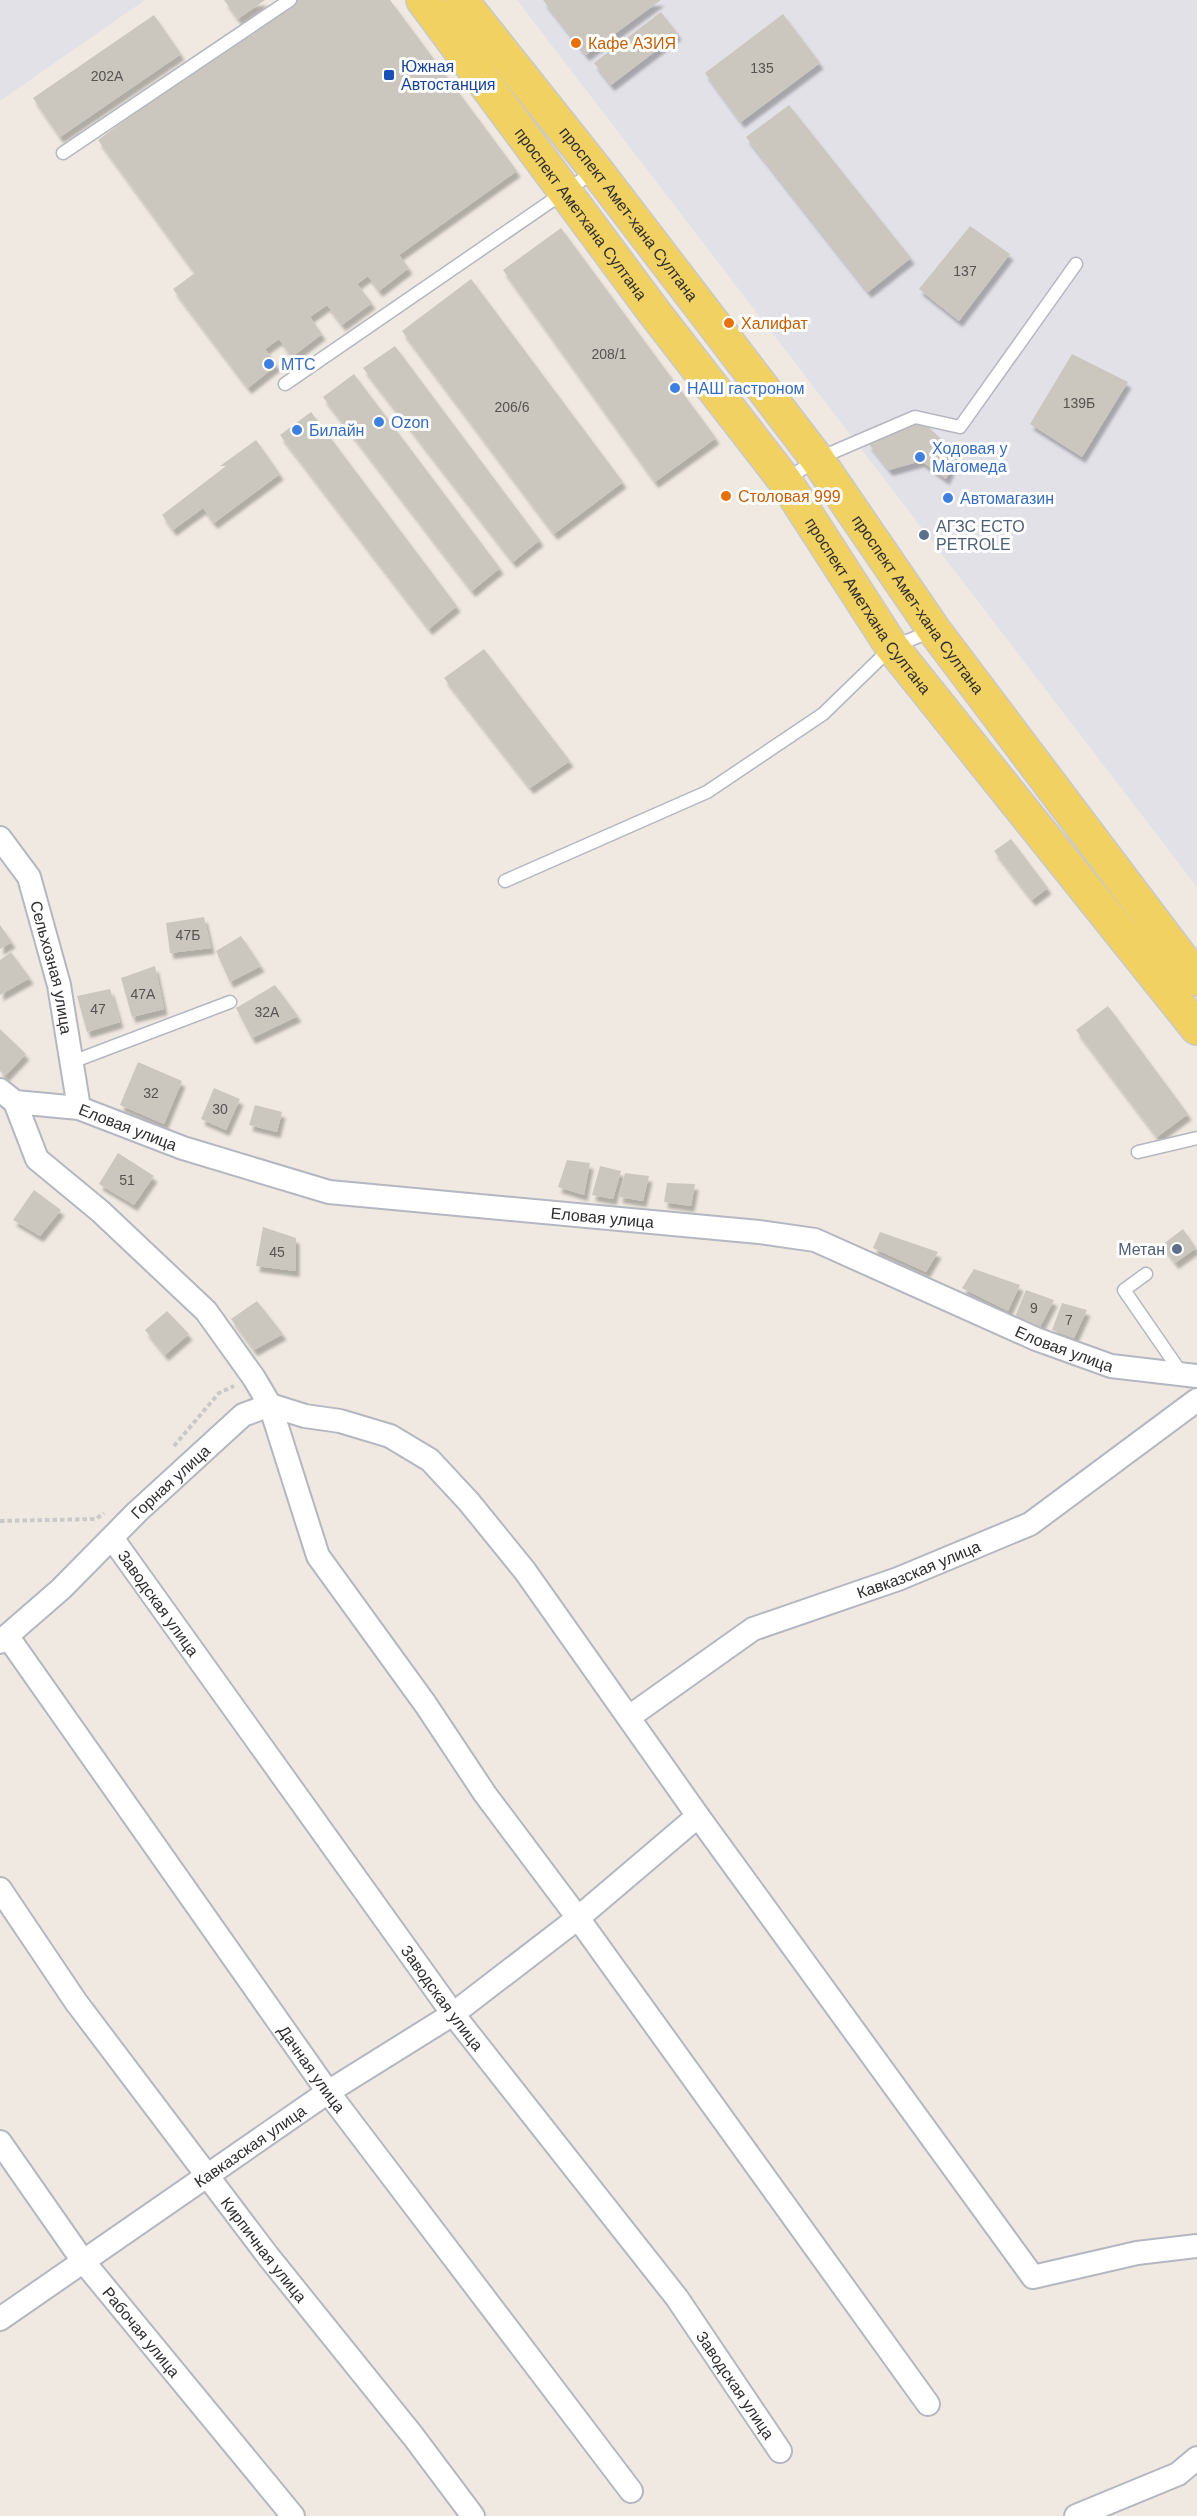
<svg xmlns="http://www.w3.org/2000/svg" width="1197" height="2516" font-family="Arial,sans-serif">
<style>
.industrial{fill:#e3e1e8}
.building{fill:#cbc7bf;filter:url(#shadow)}
.lines{fill:none;stroke-linecap:round;stroke-linejoin:round}
.lane-casing{stroke:#b4b7c1;stroke-width:15}
.street-casing{stroke:#b4b7c1;stroke-width:26}
.primary-casing{stroke:#c9c9c9;stroke-width:36}
.path{stroke:#c9c9c9;stroke-width:4;stroke-dasharray:4.5 3;stroke-linecap:butt}
.lane{stroke:#fff;stroke-width:12}
.street{stroke:#fff;stroke-width:22}
.primary{stroke:#f2d163;stroke-width:33}
.food-dot{fill:#e8710a;stroke:#fff;stroke-width:2}
.transit-dot{fill:#1a4fb4;stroke:#fff;stroke-width:2}
.shop-dot{fill:#3f7fe0;stroke:#fff;stroke-width:2}
.service-dot{fill:#5c6f8a;stroke:#fff;stroke-width:2}
.labels{text-anchor:middle;dominant-baseline:central;stroke-width:6;stroke-linejoin:round;paint-order:stroke}
.number-label{font-size:14px;fill:#555452}
.food-label{font-size:16px;fill:#c56008;stroke:#fff;text-anchor:start}
.transit-label{font-size:16px;fill:#164399;stroke:#fff;text-anchor:start}
.street-label{font-size:16px;fill:#2e2e2e;stroke:#fff}
.shop-label{font-size:16px;fill:#366cbe;stroke:#fff;text-anchor:start}
.service-label{font-size:16px;fill:#4e5e75;stroke:#fff;text-anchor:start}
</style>
<defs>
<filter id="shadow"><feDropShadow dx="3.5" dy="6" stdDeviation="1.5" flood-color="#0004"/></filter>
</defs>
<rect width="100%" height="100%" fill="#efe9e1"/>
<path class="industrial" d="M0 0H145L0 101Z
M517 0H1197V887Z"/>
<path class="building" d="M224 0H265L238 19Z
M287 0H390L517 171 399 255 409 268 379 291 368 276 357 284 372 303 342 325 327 305 310 317 322 334 292 357 279 339 265 349 277 365 248 388 173 289 195 273 98 140Z
M543 0H661L586 55Z
M661 12 678 34 611 85 594 63Z
M783 14 820 63 741 122 705 73Z
M154 15 181 54 60 137 33 98Z
M789 105 911 258 868 292 746 137Z
M970 226 1010 254 959 321 919 289Z
M561 228 716 438 655 482 503 270Z
M471 279 623 482 554 534 402 331Z
M395 346 540 540 513 562 363 368Z
M1072 354 1128 382 1082 457 1030 424Z
M354 374 500 568 472 591 323 397Z
M311 412 457 606 429 629 280 435Z
M909 425H926L958 454 946 479 921 461 889 470 868 443Z
M256 440 280 474 214 523 203 508 173 530 162 515 226 466H220Z
M484 649 570 761 530 788 444 678Z
M1011 839 1048 888 1032 900 994 851Z
M204 917 211 948 170 953 166 923Z
M0 925 12 942 0 949Z
M241 936 261 966 230 982 216 951Z
M11 952 30 978 0 995V960Z
M155 966 164 1009 132 1017 121 978Z
M275 985 298 1016 252 1038 236 1008Z
M110 989 120 1022 87 1032 77 996Z
M1108 1006 1188 1114 1157 1137 1076 1030Z
M0 1029 26 1054 5 1076 0 1071Z
M138 1062 182 1081 164 1124 120 1105Z
M214 1088 240 1099 226 1130 201 1119Z
M255 1105 282 1112 277 1132 249 1125Z
M118 1153 154 1176 134 1205 99 1184Z
M567 1160 590 1163 584 1195 558 1187Z
M600 1166 621 1171 613 1199 592 1195Z
M625 1173 649 1176 643 1201 619 1197Z
M667 1183 695 1184 691 1206 664 1202Z
M34 1190 61 1210 40 1236 13 1220Z
M263 1227 296 1238V1271L256 1266Z
M1183 1229 1196 1248 1175 1263 1162 1245Z
M880 1232 938 1252 926 1272 873 1248Z
M974 1269 1020 1285 1008 1311 962 1288Z
M1026 1290 1054 1300 1040 1327 1015 1317Z
M257 1301 283 1334 254 1350 231 1319Z
M1062 1303 1087 1310 1074 1338 1052 1330Z
M167 1311 189 1334 165 1355 145 1330Z"/>
<g class="lines">
<defs>
<path id="lane" d="M63 153 290 0
M285 384 595 171
M786 480 817 459 915 417 960 427 1076 264
M505 881 707 792 823 714 892 647 932 631
M72 1062 230 1002
M1138 1152 1197 1138
M1146 1274 1124 1290 1182 1374"/>
<g id="street">
<path id="s1" d="M0 838 29 877 59 985 79 1108"/>
<path id="s2" d="M0 1090 15 1102 79 1108 183 1148 329 1192 759 1232 815 1240 1036 1339 1111 1366 1197 1376"/>
<path d="M15 1102 37 1159 100 1211 206 1311 254 1378 270 1405 318 1556 426 1705 485 1794 578 1918 928 2404"/>
<path d="M270 1405 305 1416 340 1421 390 1436 430 1460 469 1502 525 1571 698 1816 1033 2277 1137 2253 1197 2246"/>
<path id="s3" d="M112 1538 453 2014 677 2298 780 2451"/>
<path id="s4" d="M8 1637 328 2092 631 2491"/>
<path id="s5" d="M0 1642 61 1589 137 1512 243 1415 270 1405"/>
<path id="s6" d="M629 1717 753 1629 898 1579 1030 1524 1197 1400"/>
<path id="s7" d="M0 1889 76 2002 268 2256 413 2436 473 2516"/>
<path id="s8" d="M0 2142 83 2261 293 2516"/>
<path id="s9" d="M0 2319 328 2092 453 2014 578 1918 698 1816"/>
<path d="M1076 2516 1178 2474 1197 2458"/>
</g>
<g id="primary">
<path id="s10" d="M423 0 654 312 785 481 892 647 1197 1028"/>
<path id="s11" d="M461 0 596 170 817 459 934 630 1197 979"/>
</g>
</defs>
<use href="#lane" class="lane-casing"/>
<use href="#street" class="street-casing"/>
<use href="#primary" class="primary-casing"/>
<path class="path" d="M174 1446 219 1393 234 1386
M0 1521 96 1519 104 1513"/>
<use href="#lane" class="lane"/>
<use href="#street" class="street"/>
<use href="#primary" class="primary"/>
</g>
<g class="food-dot">
<circle cx="576" cy="43" r="6"/>
<circle cx="729" cy="323" r="6"/>
<circle cx="726" cy="496" r="6"/>
</g>
<rect class="transit-dot" x="383" y="69" width="12" height="12" rx="3"/>
<g class="shop-dot">
<circle cx="269" cy="364" r="6"/>
<circle cx="675" cy="388" r="6"/>
<circle cx="379" cy="422" r="6"/>
<circle cx="297" cy="430" r="6"/>
<circle cx="920" cy="457" r="6"/>
<circle cx="948" cy="498" r="6"/>
</g>
<g class="service-dot">
<circle cx="924" cy="535" r="6"/>
<circle cx="1177" cy="1249" r="6"/>
</g>
<g class="labels">
<g class="number-label">
<text x="762" y="68">135</text>
<text x="107" y="76">202А</text>
<text x="965" y="271">137</text>
<text x="609" y="354">208/1</text>
<text x="1079" y="403">139Б</text>
<text x="512" y="407">206/6</text>
<text x="188" y="935">47Б</text>
<text x="143" y="994">47А</text>
<text x="98" y="1009">47</text>
<text x="267" y="1012">32А</text>
<text x="151" y="1093">32</text>
<text x="220" y="1109">30</text>
<text x="127" y="1180">51</text>
<text x="277" y="1252">45</text>
<text x="1034" y="1308">9</text>
<text x="1069" y="1320">7</text>
</g>
<g class="food-label">
<text x="588" y="43">Кафе АЗИЯ</text>
<text x="741" y="323">Халифат</text>
<text x="738" y="496">Столовая 999</text>
</g>
<g class="transit-label">
<text x="401" y="66">Южная<tspan x="401" dy="18">Автостанция</tspan></text>
</g>
<g class="street-label">
<text stroke="none"><textPath href="#s11" startOffset="272">проспект Амет-хана Султана</textPath></text>
<text stroke="none"><textPath href="#s10" startOffset="266">проспект Аметхана Султана</textPath></text>
<text stroke="none"><textPath href="#s11" startOffset="758">проспект Амет-хана Султана</textPath></text>
<text stroke="none"><textPath href="#s10" startOffset="752">проспект Аметхана Султана</textPath></text>
<text stroke="none"><textPath href="#s1" startOffset="142">Сельхозная улица</textPath></text>
<text stroke="none"><textPath href="#s2" startOffset="136">Еловая улица</textPath></text>
<text stroke="none"><textPath href="#s2" startOffset="622">Еловая улица</textPath></text>
<text stroke="none"><textPath href="#s2" startOffset="1108">Еловая улица</textPath></text>
<text stroke="none"><textPath href="#s5" startOffset="234">Горная улица</textPath></text>
<text stroke="none"><textPath href="#s6" startOffset="328">Кавказская улица</textPath></text>
<text stroke="none"><textPath href="#s3" startOffset="80">Заводская улица</textPath></text>
<text stroke="none"><textPath href="#s3" startOffset="566">Заводская улица</textPath></text>
<text stroke="none"><textPath href="#s4" startOffset="528">Дачная улица</textPath></text>
<text stroke="none"><textPath href="#s9" startOffset="304">Кавказская улица</textPath></text>
<text stroke="none"><textPath href="#s7" startOffset="447">Кирпичная улица</textPath></text>
<text stroke="none"><textPath href="#s8" startOffset="237">Рабочая улица</textPath></text>
<text stroke="none"><textPath href="#s3" startOffset="1052">Заводская улица</textPath></text>
</g>
<g class="shop-label">
<text x="281" y="364">МТС</text>
<text x="687" y="388">НАШ гастроном</text>
<text x="391" y="422">Ozon</text>
<text x="309" y="430">Билайн</text>
<text x="932" y="448">Ходовая у<tspan x="932" dy="18">Магомеда</tspan></text>
<text x="960" y="498">Автомагазин</text>
</g>
<g class="service-label">
<text x="936" y="526">АГЗС ECTO<tspan x="936" dy="18">PETROLE</tspan></text>
<text x="1165" y="1249" text-anchor="end">Метан</text>
</g>
</g>
</svg>
